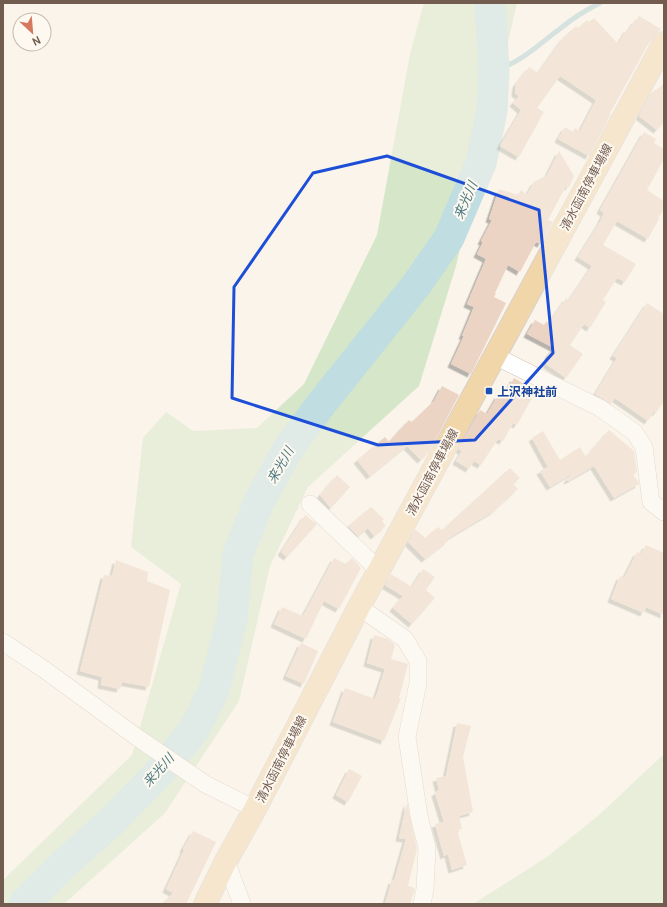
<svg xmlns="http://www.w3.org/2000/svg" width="667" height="907" font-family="Cabin,'Noto Sans JP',sans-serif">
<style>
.green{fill:#d5e6c9}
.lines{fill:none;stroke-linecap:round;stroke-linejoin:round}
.stream{stroke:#a8ccd2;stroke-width:5}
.river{stroke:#c0dde2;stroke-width:31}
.building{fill:#ecd4c5;filter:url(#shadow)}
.minor-casing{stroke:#cbbcb1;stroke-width:18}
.major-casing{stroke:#d8d1ce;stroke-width:24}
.minor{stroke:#fff;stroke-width:17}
.major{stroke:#f1d6aa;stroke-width:22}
.marked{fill:none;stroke:#1d4ed8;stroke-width:3;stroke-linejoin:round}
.transit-dot{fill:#1a4fb4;stroke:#fdf8f0;stroke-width:1.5}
.labels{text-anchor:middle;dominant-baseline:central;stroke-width:4;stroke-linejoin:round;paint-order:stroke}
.street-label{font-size:12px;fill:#725c50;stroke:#fdf8f0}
.transit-label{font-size:12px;font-weight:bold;fill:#164399;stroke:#fdf8f0;text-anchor:start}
.water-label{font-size:13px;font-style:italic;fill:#4c7a82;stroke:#fdf8f0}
</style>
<defs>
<filter id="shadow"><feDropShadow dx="-3.5" dy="3.5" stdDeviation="0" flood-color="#0004"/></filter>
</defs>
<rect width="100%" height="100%" fill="#faf4ea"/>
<path class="green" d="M424 3H517L456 266 419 386 308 487 270 566 239 701 165 813 64 904H3V880L132 755 181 584 131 547 143 438 166 412 193 431 257 428 304 384 377 235 410 54Z
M664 754V904H473L547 857 599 815Z"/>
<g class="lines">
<path class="stream" d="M494 70C520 64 540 43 561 28 573 18 586 10 600 3"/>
<path class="river" d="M24 904 64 864 113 820 157 775 194 730 214 690 232 619 238 554 260 500 288 449 322 403 417 284 449 238 481 163 492 111 494 70 490 3"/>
</g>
<path class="building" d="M639 16 661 29 651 41H650L609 115 611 114 589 156 558 139 565 127 573 132 575 128 580 131 596 100 560 76 537 108 544 112 519 157 500 146 521 110 513 103 519 96 515 93 516 84 529 67 538 73 563 38 576 26 578 28 587 20 589 22 594 18 618 44 627 29 629 30 635 20 636 21Z
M664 84V122L657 130 639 116 651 93Z
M644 132 656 139 654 143 664 149V159L647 190 664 201V209L658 218 659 219 648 239 617 221 603 245 636 264 625 282 617 278 603 300 606 302 590 328 584 324 570 345 583 354 566 378 546 364 550 358 548 356 554 348 527 334 535 320 544 325 546 322 549 323 566 298 569 300 592 266 578 257 600 222 604 213 600 210Z
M559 151 574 176 569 187 566 186 548 220 553 222 541 244 536 242 520 272 508 265 495 293H496L494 297 506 303 471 374 451 364 464 336H462L474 307 467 304 486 259 477 254 483 242 481 241 492 220 489 219 499 189 518 195 521 190 527 195 534 182 547 175Z
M647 303 664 314V401L656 413 654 411 648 421 615 398 611 404 595 394 617 358 613 356Z
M514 378 536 391 517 425 513 423 503 441 498 439 481 465 474 461 469 469 456 461 462 451 458 449 480 410 487 414 498 395 502 398Z
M442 386 459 395 429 452 421 460 407 446 370 476 357 460 385 437 389 442 409 420 412 422 434 401Z
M609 430 634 451 637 472 633 475 638 481 639 484 614 498 594 466 568 481 567 480 573 473 550 487 540 471 548 467 532 438 543 431 560 460 580 447 586 457Z
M510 468 520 478 513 484 518 489 494 511 447 539 448 541 425 559 408 542 415 529 425 538 438 527 442 530Z
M337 475 350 487 331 508 320 495Z
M371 507 384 519 382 521 386 526 374 536 368 528 358 536 348 526Z
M305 515 317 524 287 557 281 552Z
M646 545 664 553V615L646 607 644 613 611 599 620 576 624 578 637 552 641 554Z
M334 558 346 564 352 558 361 568 339 609 324 601 306 639 274 624 282 607 303 616Z
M116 560 148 572 147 581 170 590 149 687 122 682 120 689 101 685 102 677 80 671 104 575 112 576Z
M423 569 435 577 426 590 435 598 412 624 393 608 403 596 385 585 391 574 412 587Z
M374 635 388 639 395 645 391 659 408 664 399 698H401L384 741 333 722 345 688 375 699 385 669 367 663Z
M301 643 318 651 304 684 286 676Z
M457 723 471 726 463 757 473 812 459 816 462 829 457 830 467 865 452 870 448 854 444 856 435 824 444 822 435 793 439 790 436 778 446 776Z
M349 769 362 776 348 802 336 795Z
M407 802 417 849 408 886 415 888 414 892 410 904H385L392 880 394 881 406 839 399 838Z
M193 831 216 842 186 904H162L173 893 166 889 184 850 183 849Z"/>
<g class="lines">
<defs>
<path id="minor" d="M495 356 600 408 634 432 644 447 651 502 664 512
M310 504 379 570
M359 607 405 639 418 661V683L407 737 419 816 427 848 425 889 422 904
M3 642 45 670 138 738 205 784 255 809
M226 861 242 904"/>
<path id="major" d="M205 904 226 861 255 809 359 607 664 43"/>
</defs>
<use href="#minor" class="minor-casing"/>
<use href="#major" class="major-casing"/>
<use href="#minor" class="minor"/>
<use href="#major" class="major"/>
</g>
<path d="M0 0H667V907H0ZM387 156 539 210 553 353 475 440 378 445 232 398 234 287 313 173Z" fill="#faf4ea" fill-opacity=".55" fill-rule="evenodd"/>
<path class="marked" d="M387 156 539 210 553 353 475 440 378 445 232 398 234 287 313 173Z"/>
<rect class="transit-dot" x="485" y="387" width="8" height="8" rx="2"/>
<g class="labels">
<g class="street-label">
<text transform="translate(586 187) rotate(-62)">清水函南停車場線</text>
<text transform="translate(432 472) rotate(-62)">清水函南停車場線</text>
<text transform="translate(281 759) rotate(-63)">清水函南停車場線</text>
</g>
<g class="transit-label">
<text x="497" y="391">上沢神社前</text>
</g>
<g class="water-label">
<text transform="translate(465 200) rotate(-67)">来光川</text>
<text transform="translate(280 465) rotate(-60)">来光川</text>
<text transform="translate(158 770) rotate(-48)">来光川</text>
</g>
</g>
<rect width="667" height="907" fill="none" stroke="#725c50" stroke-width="8"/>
<g transform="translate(32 32) rotate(154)"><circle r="19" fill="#fdf8f0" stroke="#c5bab0"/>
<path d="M0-3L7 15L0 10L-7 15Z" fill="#d5785e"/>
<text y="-6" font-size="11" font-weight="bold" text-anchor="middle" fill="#725c50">N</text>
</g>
</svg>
